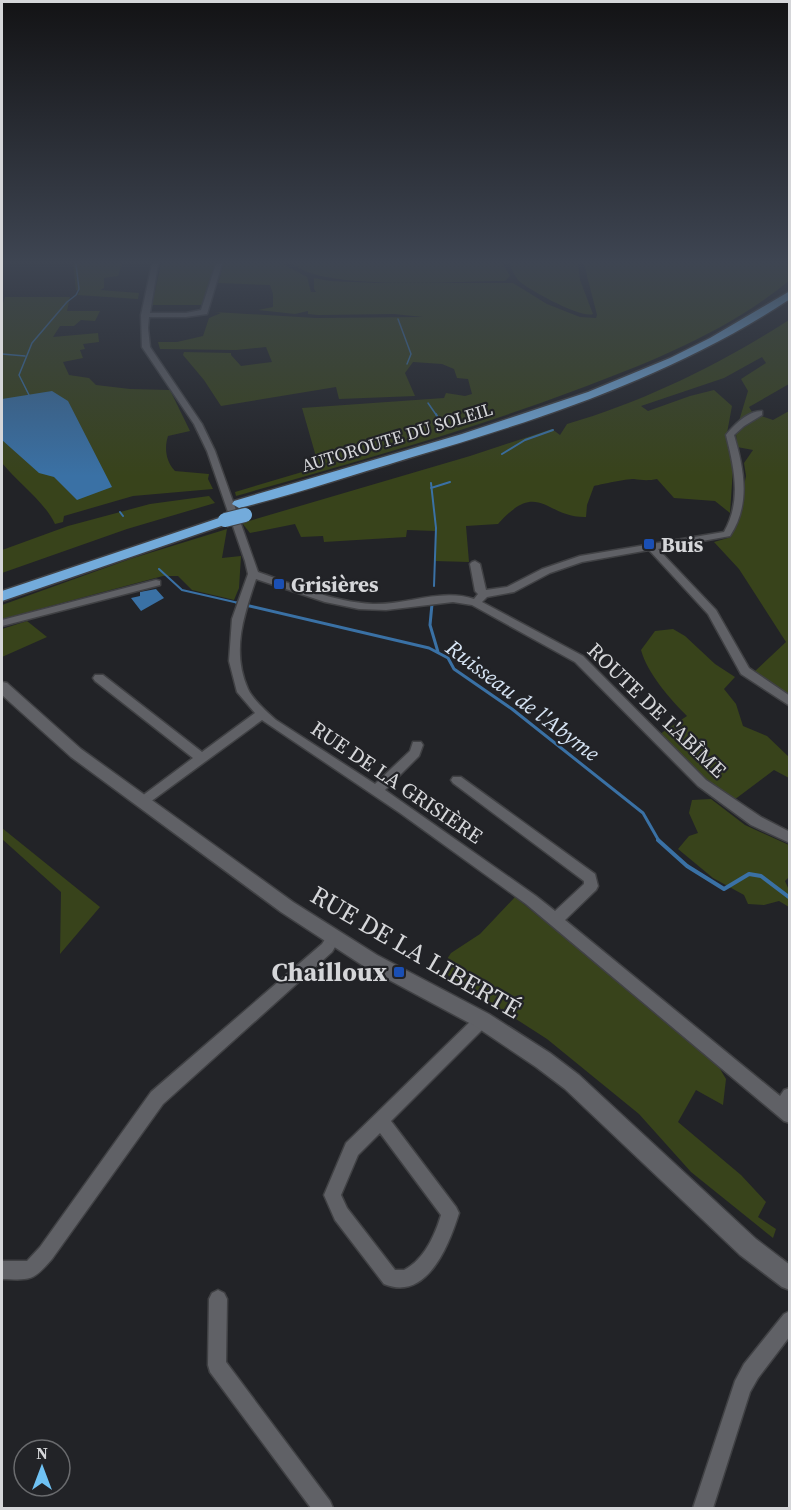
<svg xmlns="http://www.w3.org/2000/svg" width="791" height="1510" font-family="'Source Serif 4',serif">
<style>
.green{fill:#38431b}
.water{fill:#3a71a5}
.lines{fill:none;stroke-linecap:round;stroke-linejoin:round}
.stream-far3{stroke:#3a71a5;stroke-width:1.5}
.stream-far2{stroke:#3a71a5;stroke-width:2}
.stream-far1{stroke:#3a71a5;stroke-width:3}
.stream{stroke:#3a71a5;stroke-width:4}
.street-casing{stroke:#404144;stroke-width:3}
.secondary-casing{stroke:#404144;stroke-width:3}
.highway-casing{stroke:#404144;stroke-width:3}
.street{fill:#606166;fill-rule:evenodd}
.secondary{fill:#606166;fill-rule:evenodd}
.highway{fill:#73abdb;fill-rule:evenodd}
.highway-bridge-casing{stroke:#404144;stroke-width:16;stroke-linecap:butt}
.highway-bridge{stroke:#73abdb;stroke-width:14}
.transit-dot{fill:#1a4fb4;stroke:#222327;stroke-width:2}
.labels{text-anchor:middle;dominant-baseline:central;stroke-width:4.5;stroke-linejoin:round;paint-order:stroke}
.far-street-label{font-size:18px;fill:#d5d6d9;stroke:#222327}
.poi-label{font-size:21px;font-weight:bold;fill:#d5d6d9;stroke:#222327;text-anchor:start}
.street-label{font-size:21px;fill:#d5d6d9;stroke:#222327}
.water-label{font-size:22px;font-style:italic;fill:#d7e5f5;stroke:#222327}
.near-street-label{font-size:26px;fill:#d5d6d9;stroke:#222327}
.near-poi-label{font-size:26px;font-weight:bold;fill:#d5d6d9;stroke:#222327;text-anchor:end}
</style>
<rect width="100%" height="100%" fill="#222327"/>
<path class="green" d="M73 264H122L118 276 104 278V288L100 290 139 293 138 299 77 295 80 291 76 290Z
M161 264H215L202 305H152Z
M224 264H283L307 277 311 292H316L314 289V278L330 281 376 283H513L547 304 580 317 596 318 597 315 584 264H789L790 280C727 332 651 362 576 390 465 432 350 463 236 496L235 492 319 467 302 408 444 398 446 393 465 396 472 394 468 379 457 378 454 369 442 364 413 362 405 373 415 396 339 399 336 387 221 406 204 380 183 355 184 352 231 353V355L241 366 272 362 266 347 236 350 160 349 158 342H177L203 336 209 318 221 313 214 312 316 318 423 317 394 314 318 315 308 314V311L295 314 258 310 273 307V294L270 285 218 283Z
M293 264H503L510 276 505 281H500C457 281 323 291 293 264Z
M509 264H578L580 280 593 314C582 319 529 290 519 281 515 277 512 269 509 264Z
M5 297H70L67 311H100L95 321 81 320 74 326H60L53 337 98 333 99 342 83 344 85 349 80 350 83 358 63 362 69 375 89 378 96 385 130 389 170 390 190 431 168 436C164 448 166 462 175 471L209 474 208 479 213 489 133 496 64 516 63 522 55 524C44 501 19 484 2 463V306Z
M789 320V384L749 407 752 412 739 421 748 391 741 379 766 363 762 357 724 378 641 406 648 411 690 396 714 390 732 406 727 433 733 469 730 513 715 501 674 498 657 479C648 481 641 480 634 479 625 479 603 484 594 486L587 505 586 517C545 518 539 478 498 524L466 526 469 562 435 561 436 531 407 530 406 537 324 542 323 536 301 537 295 524 250 533 242 523 470 456 552 429 560 435 567 424C646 401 720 364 789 320Z
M789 411V696L754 672 786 642 739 569 714 542 731 537 737 519 746 476 744 463 753 450 737 447 736 433 741 428 761 416 773 420Z
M209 496 215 503 127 529 2 573V550L5 549 68 526 150 504Z
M227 529 222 558 241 556 239 588 234 600 192 590 178 576H163L2 619V605L130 559Z
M27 621 47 637 2 657V629Z
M673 629 685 636 715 664 735 677 724 689 736 704 743 726 767 736 789 757V778L774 770 734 800 704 780 660 734 687 716C671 700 647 673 641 650L655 631Z
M711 799 745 825 789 845V877L785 881 789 890V907L779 901 764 905 748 904 744 895 713 878 678 849 689 836 698 833 689 813 692 800Z
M2 828 100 907 60 954 61 892 2 839Z
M515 897 714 1059 726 1079 723 1105 696 1090 678 1122 741 1175 766 1202 758 1217 776 1229 773 1238 691 1172 639 1114 547 1039 446 974 447 959 451 953 480 934Z"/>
<path class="water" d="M52 391 68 401 112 487 77 500 54 477 39 473 2 440V399Z
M156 589 164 598 141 611 131 598 140 596V592Z"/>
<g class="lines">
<path class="stream-far3" d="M398 319 411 354 407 364
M2 354 25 356
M30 397 19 375 32 343 67 302 76 295 79 289 76 264
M428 403 437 416"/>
<path class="stream-far2" d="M436 414 441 424
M502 454 525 440 553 430
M431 483 436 528 434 586
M431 488 450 482
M120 512 123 516
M159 569 182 590 243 604"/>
<path class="stream-far1" d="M237 603 429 648 448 658 454 669 512 709 643 813 659 841
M432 604 430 625 438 652"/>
<path class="stream" d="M658 840 687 866 724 889 749 874 761 876 790 898"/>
<defs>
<path id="street" d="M152 264H158L150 313H186L201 310 216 264H222L207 314 186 317H149L148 328 150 347 202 424 215 451 258 572C295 585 333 602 373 604 407 605 441 588 474 599L478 594 475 591 470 564 472 562 475 561 480 564 486 590 507 587 542 569 580 556 724 532C742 501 734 467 726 435 734 425 748 411 762 411V415L744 426 734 435C744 469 751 504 730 536L658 549 716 610 749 668 790 696V706L741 674 708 614 649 550 582 562 550 573 514 592 487 597 482 602 583 656 706 780 761 817 790 832V843L751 825 698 786 575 662 472 605 453 602 386 610 359 609 325 602 256 579C244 615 231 651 248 689 253 700 267 712 276 720L375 784 410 751 413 742H421L423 745 419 756 385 790 536 896 555 911 584 884V881L453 783 451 780 453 777H461L595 874 598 886 596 890 565 920 780 1096 784 1090 790 1088V1123L784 1121 526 904 400 813 262 720 146 805H138L136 802 138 799 193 758 95 681 93 678 95 675H103L202 752 255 713 237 692 229 661 232 619 248 574 245 561 207 451 194 424 142 347 141 315Z
M156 580 160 581V585L2 626V620Z
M334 931 339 933 341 937 332 952 163 1104 52 1259C33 1281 31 1280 2 1279V1261H27L40 1247 151 1092 322 944 329 933Z
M482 1013 487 1015 489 1020 487 1025 391 1121 456 1207 459 1213C449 1245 427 1302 384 1284L335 1220 324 1195 346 1143 477 1015ZM380 1133 441 1215C435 1235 424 1260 404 1270H395L347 1208 341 1195 358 1155Z
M218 1290 224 1293 227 1299 226 1362 330 1501 333 1508H311L210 1372 208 1365 209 1299 212 1293Z
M790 1311V1336L758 1378 750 1392 713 1508H693L735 1381 744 1364 784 1314Z"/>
<path id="secondary" d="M2 682 7 683 81 749 293 902 377 955 489 1014 550 1053 579 1075 756 1239 790 1265V1290L782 1287 740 1255 565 1089 536 1067 475 1026 365 967 281 912 71 757 2 695Z"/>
<path id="highway" d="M790 291V299C673 376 542 419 409 458 353 475 296 494 239 508L232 504 234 501 462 434 588 392 670 358 710 338Z
M225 516 230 517 232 520 230 523 2 601V591Z"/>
</defs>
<use href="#street" class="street-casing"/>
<use href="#secondary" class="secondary-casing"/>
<use href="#highway" class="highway-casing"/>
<use href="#street" class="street"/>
<use href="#secondary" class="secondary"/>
<use href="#highway" class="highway"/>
<defs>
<path id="highway-bridge" d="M225 520 245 515"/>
</defs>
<use href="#highway-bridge" class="highway-bridge-casing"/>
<use href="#highway-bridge" class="highway-bridge"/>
</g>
<linearGradient id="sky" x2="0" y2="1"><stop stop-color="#131315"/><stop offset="0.55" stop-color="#3e4552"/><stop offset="1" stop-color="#3e4552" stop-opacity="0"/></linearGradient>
<rect width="791" height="476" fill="url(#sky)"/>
<g class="transit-dot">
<rect x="643" y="538" width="12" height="12" rx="3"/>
<rect x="273" y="578" width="12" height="12" rx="3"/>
<rect x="393" y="966" width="12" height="12" rx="3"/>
</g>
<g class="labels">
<g class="far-street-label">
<text transform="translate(397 437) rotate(-17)">AUTOROUTE DU SOLEIL</text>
</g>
<g class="poi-label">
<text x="661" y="544">Buis</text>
<text x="291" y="584">Grisières</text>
</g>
<g class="street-label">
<text transform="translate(657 710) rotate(44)">ROUTE DE L'ABÎME</text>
<text transform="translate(397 782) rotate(34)">RUE DE LA GRISIÈRE</text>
</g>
<g class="water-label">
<text transform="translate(523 700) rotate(37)">Ruisseau de l'Abyme</text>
</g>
<g class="near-street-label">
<text transform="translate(416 952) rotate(30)">RUE DE LA LIBERTÉ</text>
</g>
<g class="near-poi-label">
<text x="387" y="972">Chailloux</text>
</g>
</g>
<rect width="791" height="1510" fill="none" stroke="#d5d6d9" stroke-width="6"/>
<g transform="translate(42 1468)"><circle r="28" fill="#222327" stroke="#6a6b6e" stroke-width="1.5"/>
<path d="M0-4.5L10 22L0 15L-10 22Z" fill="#6fc2f4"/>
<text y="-9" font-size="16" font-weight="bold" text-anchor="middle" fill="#d5d6d9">N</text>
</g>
</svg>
